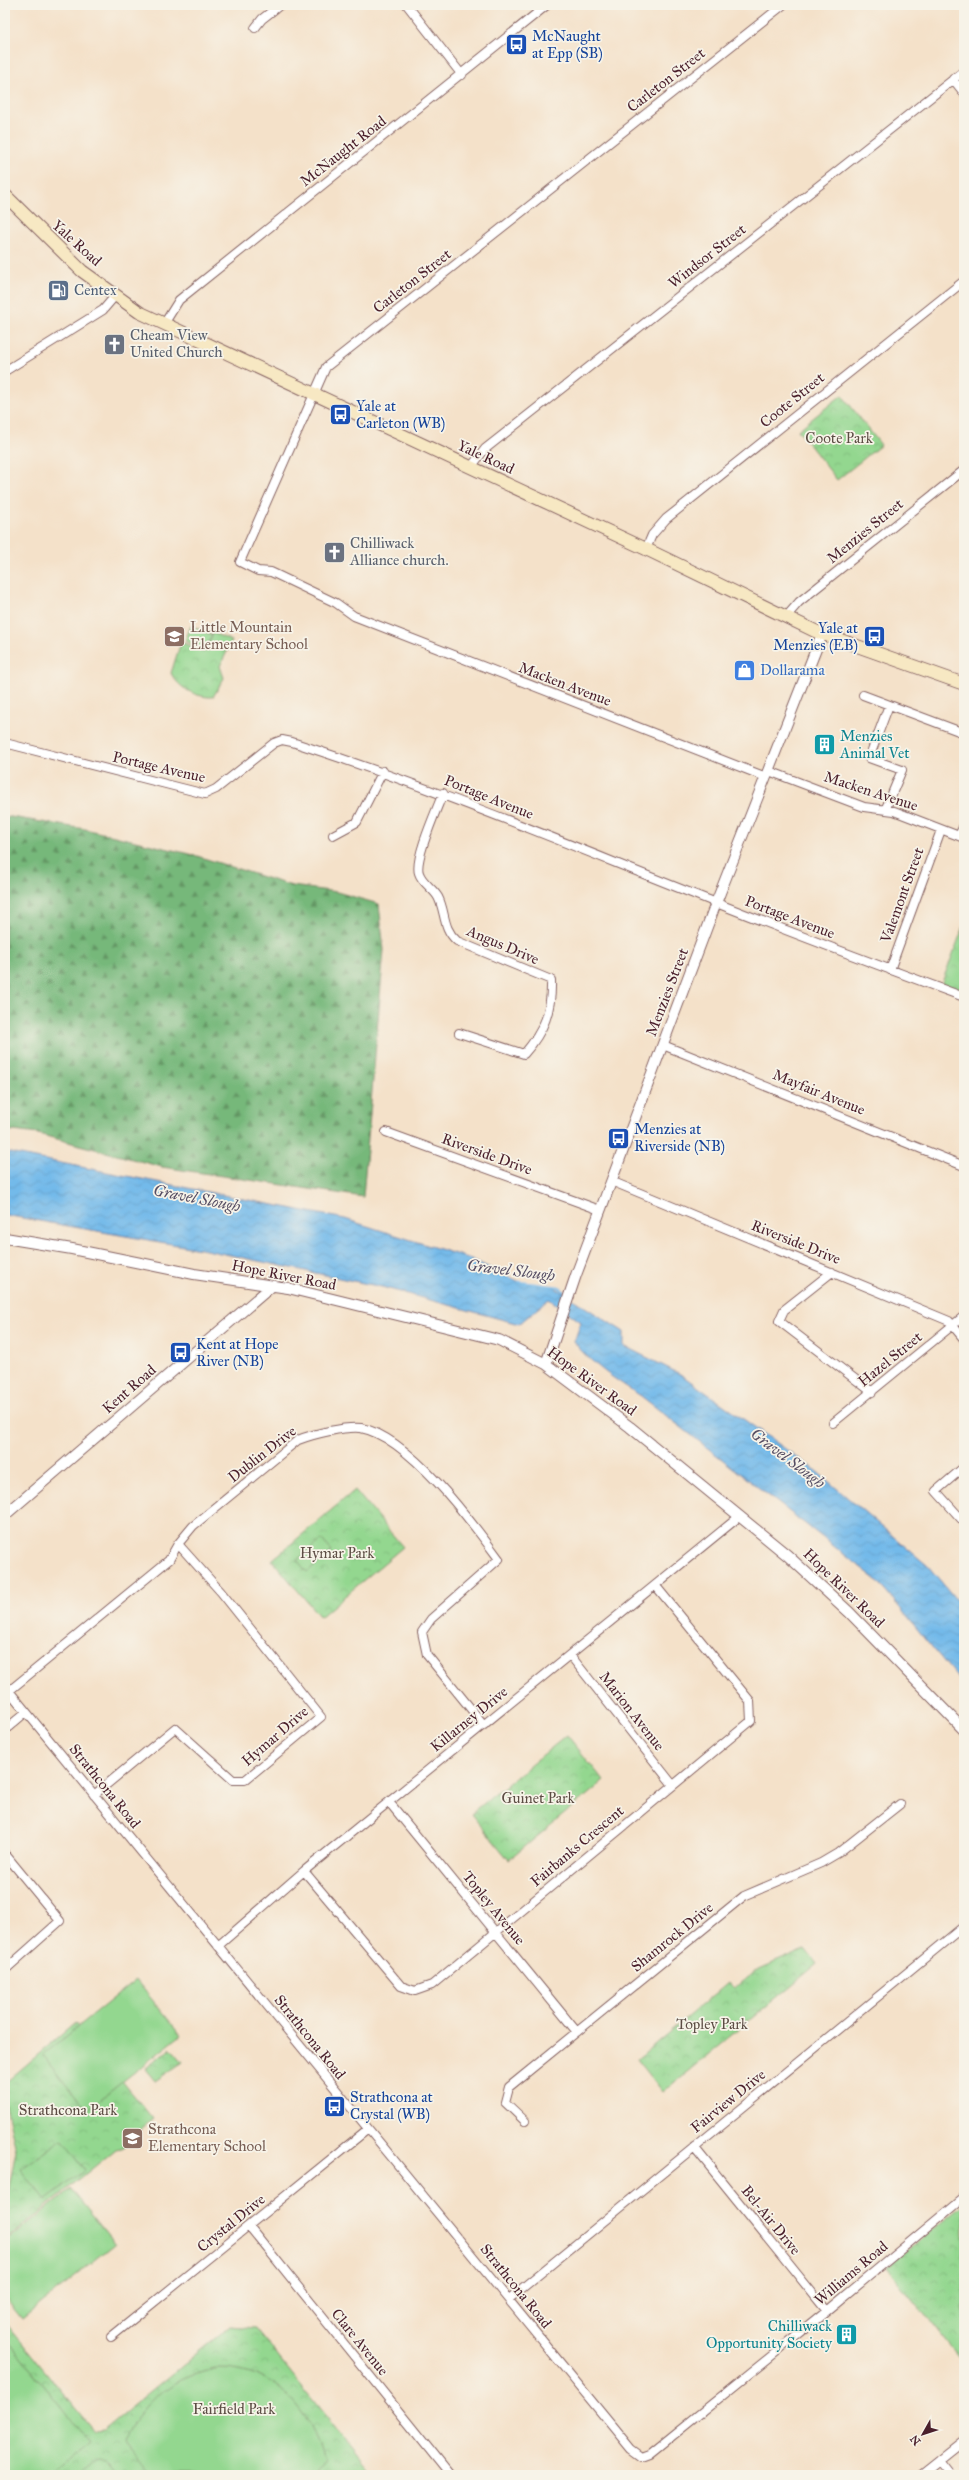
<svg xmlns="http://www.w3.org/2000/svg" width="969" height="2480" font-family="'IM FELL Great Primer',serif">
<style>
.forest{fill:url(#forest-firs);stroke:#606c52}
.park{fill:url(#park-crowns);stroke:#6e7b5d}
.pitch{fill:#93d78f;stroke:#6e7b5d}
.water{fill:url(#water-waves);stroke:#5e6c8a}
.lines{fill:none;stroke-linecap:round;stroke-linejoin:round}
.stream{stroke:#73baea;stroke-width:2.5}
.minor-casing{stroke:#866362;stroke-width:10}
.tertiary-casing{stroke:#866362;stroke-width:12}
.secondary-casing{stroke:#866362;stroke-width:14}
.minor{stroke:#fff;stroke-width:8}
.tertiary{stroke:#fff;stroke-width:10}
.secondary{stroke:#f7e8c3;stroke-width:12}
.labels{text-anchor:middle;dominant-baseline:central;stroke-width:3.5;stroke-linejoin:round;paint-order:stroke}
.transit-label{font-size:15px;fill:#164399;stroke:#f7f3e8;text-anchor:start}
.street-label{font-size:15px;fill:#4a1f2b;stroke:#f7f3e8}
.service-label{font-size:15px;fill:#4e5e75;stroke:#f7f3e8;text-anchor:start}
.worship-label{font-size:15px;fill:#5b616d;stroke:#f7f3e8;text-anchor:start}
.park-label{font-size:15px;fill:#5c4d44;stroke:#f7f3e8}
.education-label{font-size:15px;fill:#785e54;stroke:#f7f3e8;text-anchor:start}
.shop-label{font-size:15px;fill:#366cbe;stroke:#f7f3e8;text-anchor:start}
.culture-label{font-size:15px;fill:#0d838f;stroke:#f7f3e8;text-anchor:start}
.water-label{font-size:16px;font-style:italic;fill:#564e64;stroke:#f7f3e8}
</style>
<defs>
<pattern id="forest-firs" width="22" height="20" patternUnits="userSpaceOnUse"><rect width="22" height="20" fill="#76b87a"/><path d="M5 1l3.5 6h-7zM16 11l3.5 6h-7z" fill="#639564"/></pattern>
<pattern id="park-crowns" width="20" height="18" patternUnits="userSpaceOnUse"><rect width="20" height="18" fill="#93d78f"/><path d="M2 6a3 3 0 1 1 6 0M12 15a3 3 0 1 1 6 0" fill="none" stroke="#80b87c"/></pattern>
<pattern id="water-waves" width="16" height="10" patternUnits="userSpaceOnUse"><rect width="16" height="10" fill="#73baea"/><path d="M0 5q4-4 8 0t8 0" fill="none" stroke="#659fc9"/></pattern>
</defs>
<rect width="100%" height="100%" fill="#f7f3e8"/>
<filter id="ink" filterUnits="userSpaceOnUse"><feTurbulence type="fractalNoise" baseFrequency=".025" numOctaves="2"/><feDisplacementMap in="SourceGraphic" scale="8" xChannelSelector="R" yChannelSelector="G"/><feConvolveMatrix kernelMatrix="1 2 1 2 8 2 1 2 1" color-interpolation-filters="sRGB"/></filter>
<filter id="wash" filterUnits="userSpaceOnUse"><feTurbulence type="fractalNoise" baseFrequency=".012" numOctaves="4" result="noise"/><feDisplacementMap in="SourceGraphic" scale="16" xChannelSelector="R" yChannelSelector="G"/><feGaussianBlur stdDeviation="0.9" result="paint"/><feColorMatrix in="noise" values="0 0 0 0 0 0 0 0 0 0 0 0 0 0 0 0 0 1.4 0 .05"/><feComposite in="paint" operator="in"/></filter>
<g filter="url(#wash)">
<rect width="100%" height="100%" fill="#f4e1c9"/>
<path class="forest" d="M5 816 85 829 194 855 292 886 337 892 379 904 384 950 363 1197 162 1167 38 1134 5 1130Z"/>
<path class="park" d="M842 395 881 445 837 480 798 430Z
M213 633 232 641 220 666 224 678 213 697C197 698 178 688 171 673L181 642 205 652Z
M964 925V993L941 985Z
M355 1490 403 1547 320 1617 272 1560Z
M567 1735 604 1781 509 1860 471 1814Z
M805 1949 817 1964 663 2092 637 2059 728 1983 734 1989 757 1970Z
M75 2023 153 2119 130 2138 131 2140 123 2148 116 2149 8 2238 5 2235V2210L16 2150 5 2102V2083Z
M171 2048 183 2062 155 2081 145 2069Z
M964 2205V2362H963L886 2267Z
M5 2322 94 2431 103 2430 230 2326 255 2328 373 2475H5Z"/>
<path class="pitch" d="M191 626 212 635 205 650 185 641Z
M322 1540 332 1551 307 1572 297 1560Z
M136 1980 181 2035 87 2110 43 2055Z
M62 2139 85 2170 45 2200 21 2169Z
M71 2189 115 2244 22 2319 5 2298V2242Z
M5 2338 89 2441 48 2475H5Z
M220 2368C275 2368 312 2412 324 2462L308 2475H152L124 2441C146 2398 172 2377 220 2368Z
M98 2460 106 2461 117 2475H79Z"/>
<path class="water" d="M5 1152 345 1219 471 1259 522 1283 554 1287 624 1332V1346L680 1374 815 1470 928 1566 964 1609V1686L877 1580 641 1396C616 1380 592 1365 574 1342L581 1322 549 1299 519 1324 382 1287 206 1250 5 1215Z"/>
<g class="lines">
<path class="stream" d="M519 1282 559 1287 566 1294"/>
</g>
</g>
<g filter="url(#ink)">
<g class="lines">
<defs>
<path id="minor" d="M407 5 462 75
M255 28 262 19 280 5
M953 79 964 93
M164 324 179 300 547 5
M5 371 103 310 115 296
M471 467 485 449 964 71
M646 549 652 535 666 519 964 281
M786 617 799 602 964 470
M863 695 964 733
M5 743 205 794 216 789 274 743 282 740 292 742C435 788 574 847 714 902 797 935 880 966 964 997
M769 771 864 807 894 811 964 838
M766 777 354 616 336 603 271 572 258 571 240 562 326 367 783 5
M443 793C437 809 414 859 419 873 422 883 433 888 438 897 446 912 442 928 457 941L551 980C552 1011 544 1031 524 1054L459 1033
M886 808 902 770 869 758 889 705
M333 835 357 822 383 771
M959 836 964 825
M890 970 941 830
M663 1045 964 1166
M386 1132 600 1210
M611 1181 949 1321 964 1339
M832 1272 784 1310 779 1321 872 1392
M833 1423 964 1316
M964 1467 936 1491 964 1522
M570 1655 673 1785
M5 1686 631 2449 642 2457 650 2454 827 2311 964 2197
M9 1691 169 1560 178 1544 193 1526 298 1440C313 1434 346 1426 361 1428 409 1437 471 1521 499 1559L431 1619 422 1632 427 1655 484 1725
M5 1730 26 1712
M94 1795 175 1728 233 1780H245L321 1717 221 1592 178 1544
M389 1802 577 2032
M5 1854 60 1921 5 1970
M304 1871 401 1986 415 1991 432 1985 751 1721 750 1701 655 1585
M218 1946 304 1871 740 1516
M525 2121 505 2102 509 2087 744 1896 821 1863 838 1853 900 1804
M694 2147 827 2311
M249 2226 450 2475
M509 2299 964 1926
M111 2337 368 2129
M939 2460 951 2475
M920 2475 964 2440"/>
<path id="tertiary" d="M5 1238 72 1249 194 1274 288 1288 499 1340 546 1364 630 1427 787 1555 849 1612 964 1730
M546 1364 576 1275 716 903 822 634
M5 1515 272 1286"/>
<path id="secondary" d="M5 195 82 271 139 312 646 549 815 631 964 684"/>
</defs>
<use href="#minor" class="minor-casing"/>
<use href="#tertiary" class="tertiary-casing"/>
<use href="#secondary" class="secondary-casing"/>
<use href="#minor" class="minor"/>
<use href="#tertiary" class="tertiary"/>
<use href="#secondary" class="secondary"/>
</g>
</g>
<defs>
<symbol id="bus-square" viewBox="-11 -11 22 22"><rect x="-9" y="-9" width="18" height="18" rx="4" fill="#1a4fb4" stroke="#f7f3e8"/><path d="M-5-6H5V4H4V6H2V4H-2V6H-4V4H-5ZM-3.5-4V0h7V-4ZM-3.5 1.2v1.5H-2V1.2ZM2 1.2v1.5H3.5V1.2Z" fill="#fff"/></symbol>
<symbol id="fuel-square" viewBox="-11 -11 22 22"><rect x="-9" y="-9" width="18" height="18" rx="4" fill="#5c6f8a" stroke="#f7f3e8"/><path d="M-5.5-6h7V0h2V4h1.3V-2.5L3-4.5l.8-.8L6-3V5H2.5V1h-1V6h-7ZM-4.2-4.7v3.2H.2V-4.7Z" fill="#fff"/></symbol>
<symbol id="church-square" viewBox="-11 -11 22 22"><rect x="-9" y="-9" width="18" height="18" rx="4" fill="#6b7280" stroke="#f7f3e8"/><path d="M-1.2-6h2.4v3.5h3.3v2.4h-3.3V6h-2.4V-.1h-3.3v-2.4h3.3Z" fill="#fff"/></symbol>
<symbol id="school-square" viewBox="-11 -11 22 22"><rect x="-9" y="-9" width="18" height="18" rx="4" fill="#8d6e63" stroke="#f7f3e8"/><path d="M0-5L7-2L0 1L-7-2ZM-4 1L0 2.5L4 1V4Q0 6-4 4Z" fill="#fff"/></symbol>
<symbol id="shop-square" viewBox="-11 -11 22 22"><rect x="-9" y="-9" width="18" height="18" rx="4" fill="#3f7fe0" stroke="#f7f3e8"/><path d="M-5-2.5h2.3a2.7 3.5 0 0 1 5.4 0H5L5.5 6h-11ZM-1.5-2.5h3a1.5 2.3 0 0 0-3 0Z" fill="#fff"/></symbol>
<symbol id="building-square" viewBox="-11 -11 22 22"><rect x="-9" y="-9" width="18" height="18" rx="4" fill="#0f9aa8" stroke="#f7f3e8"/><path d="M-4-6H4V6H1V3H-1V6H-4ZM-2.5-4.3h1.7v1.8h-1.7ZM.8-4.3h1.7v1.8H.8ZM-2.5-1h1.7V.8h-1.7ZM.8-1h1.7V.8H.8Z" fill="#fff"/></symbol>
</defs>
<g fill-rule="evenodd">
<use href="#bus-square" x="504" y="32" width="25" height="25"/>
<use href="#fuel-square" x="46" y="278" width="25" height="25"/>
<use href="#church-square" x="102" y="332" width="25" height="25"/>
<use href="#bus-square" x="328" y="402" width="25" height="25"/>
<use href="#church-square" x="322" y="540" width="25" height="25"/>
<use href="#school-square" x="162" y="624" width="25" height="25"/>
<use href="#bus-square" x="862" y="624" width="25" height="25"/>
<use href="#shop-square" x="732" y="658" width="25" height="25"/>
<use href="#building-square" x="812" y="732" width="25" height="25"/>
<use href="#bus-square" x="606" y="1126" width="25" height="25"/>
<use href="#bus-square" x="168" y="1340" width="25" height="25"/>
<use href="#bus-square" x="322" y="2094" width="25" height="25"/>
<use href="#school-square" x="120" y="2126" width="25" height="25"/>
<use href="#building-square" x="834" y="2322" width="25" height="25"/>
</g>
<g class="labels">
<g class="transit-label">
<text x="532" y="36">McNaught<tspan x="532" dy="17">at Epp (SB)</tspan></text>
<text x="356" y="406">Yale at<tspan x="356" dy="17">Carleton (WB)</tspan></text>
<text x="858" y="628" text-anchor="end">Yale at<tspan x="858" dy="17">Menzies (EB)</tspan></text>
<text x="634" y="1129">Menzies at<tspan x="634" dy="17">Riverside (NB)</tspan></text>
<text x="196" y="1344">Kent at Hope<tspan x="196" dy="17">River (NB)</tspan></text>
<text x="350" y="2097">Strathcona at<tspan x="350" dy="17">Crystal (WB)</tspan></text>
</g>
<g class="street-label">
<text transform="translate(666 80) rotate(-38)">Carleton Street</text>
<text transform="translate(343 151) rotate(-38)">McNaught Road</text>
<text transform="translate(77 243) rotate(42)">Yale Road</text>
<text transform="translate(707 256) rotate(-38)">Windsor Street</text>
<text transform="translate(412 281) rotate(-38)">Carleton Street</text>
<text transform="translate(792 400) rotate(-39)">Coote Street</text>
<text transform="translate(486 457) rotate(25)">Yale Road</text>
<text transform="translate(865 531) rotate(-39)">Menzies Street</text>
<text transform="translate(565 684) rotate(21)">Macken Avenue</text>
<text transform="translate(159 767) rotate(13)">Portage Avenue</text>
<text transform="translate(871 791) rotate(18)">Macken Avenue</text>
<text transform="translate(489 797) rotate(22)">Portage Avenue</text>
<text transform="translate(902 895) rotate(-70)">Valemont Street</text>
<text transform="translate(790 917) rotate(21)">Portage Avenue</text>
<text transform="translate(503 945) rotate(23)">Angus Drive</text>
<text transform="translate(667 992) rotate(-69)">Menzies Street</text>
<text transform="translate(819 1092) rotate(22)">Mayfair Avenue</text>
<text transform="translate(487 1154) rotate(20)">Riverside Drive</text>
<text transform="translate(796 1242) rotate(22)">Riverside Drive</text>
<text transform="translate(284 1275) rotate(11)">Hope River Road</text>
<text transform="translate(890 1359) rotate(-39)">Hazel Street</text>
<text transform="translate(592 1381) rotate(36)">Hope River Road</text>
<text transform="translate(129 1389) rotate(-41)">Kent Road</text>
<text transform="translate(262 1454) rotate(-38)">Dublin Drive</text>
<text transform="translate(844 1588) rotate(44)">Hope River Road</text>
<text transform="translate(632 1711) rotate(52)">Marion Avenue</text>
<text transform="translate(469 1719) rotate(-39)">Killarney Drive</text>
<text transform="translate(275 1736) rotate(-41)">Hymar Drive</text>
<text transform="translate(105 1786) rotate(51)">Strathcona Road</text>
<text transform="translate(577 1846) rotate(-40)">Fairbanks Crescent</text>
<text transform="translate(494 1908) rotate(51)">Topley Avenue</text>
<text transform="translate(672 1937) rotate(-39)">Shamrock Drive</text>
<text transform="translate(310 2037) rotate(51)">Strathcona Road</text>
<text transform="translate(728 2101) rotate(-39)">Fairview Drive</text>
<text transform="translate(771 2220) rotate(51)">Bel-Air Drive</text>
<text transform="translate(231 2223) rotate(-39)">Crystal Drive</text>
<text transform="translate(851 2273) rotate(-40)">Williams Road</text>
<text transform="translate(516 2286) rotate(51)">Strathcona Road</text>
<text transform="translate(360 2342) rotate(51)">Clare Avenue</text>
</g>
<g class="service-label">
<text x="74" y="290">Centex</text>
</g>
<g class="worship-label">
<text x="130" y="335">Cheam View<tspan x="130" dy="17">United Church</tspan></text>
<text x="350" y="543">Chilliwack<tspan x="350" dy="17">Alliance church.</tspan></text>
</g>
<g class="park-label">
<text x="839" y="438">Coote Park</text>
<text x="337" y="1553">Hymar Park</text>
<text x="538" y="1798">Guinet Park</text>
<text x="712" y="2024">Topley Park</text>
<text x="68" y="2110">Strathcona Park</text>
<text x="234" y="2409">Fairfield Park</text>
</g>
<g class="education-label">
<text x="190" y="627">Little Mountain<tspan x="190" dy="17">Elementary School</tspan></text>
<text x="148" y="2129">Strathcona<tspan x="148" dy="17">Elementary School</tspan></text>
</g>
<g class="shop-label">
<text x="760" y="670">Dollarama</text>
</g>
<g class="culture-label">
<text x="840" y="736">Menzies<tspan x="840" dy="17">Animal Vet</tspan></text>
<text x="832" y="2326" text-anchor="end">Chilliwack<tspan x="832" dy="17">Opportunity Society</tspan></text>
</g>
<g class="water-label">
<text transform="translate(197 1198) rotate(11)">Gravel Slough</text>
<text transform="translate(511 1270) rotate(7)">Gravel Slough</text>
<text transform="translate(788 1458) rotate(37)">Gravel Slough</text>
</g>
</g>
<rect width="969" height="2480" fill="none" stroke="#f7f3e8" stroke-width="20"/>
<g transform="translate(923 2434) rotate(231)" stroke="#f7f3e8" stroke-width="3" paint-order="stroke">
<path d="M0-3L7 15L0 10L-7 15Z" fill="#4a1f2b"/>
<text y="-6" font-size="11" font-weight="bold" text-anchor="middle" fill="#4a1f2b">N</text>
</g>
</svg>
